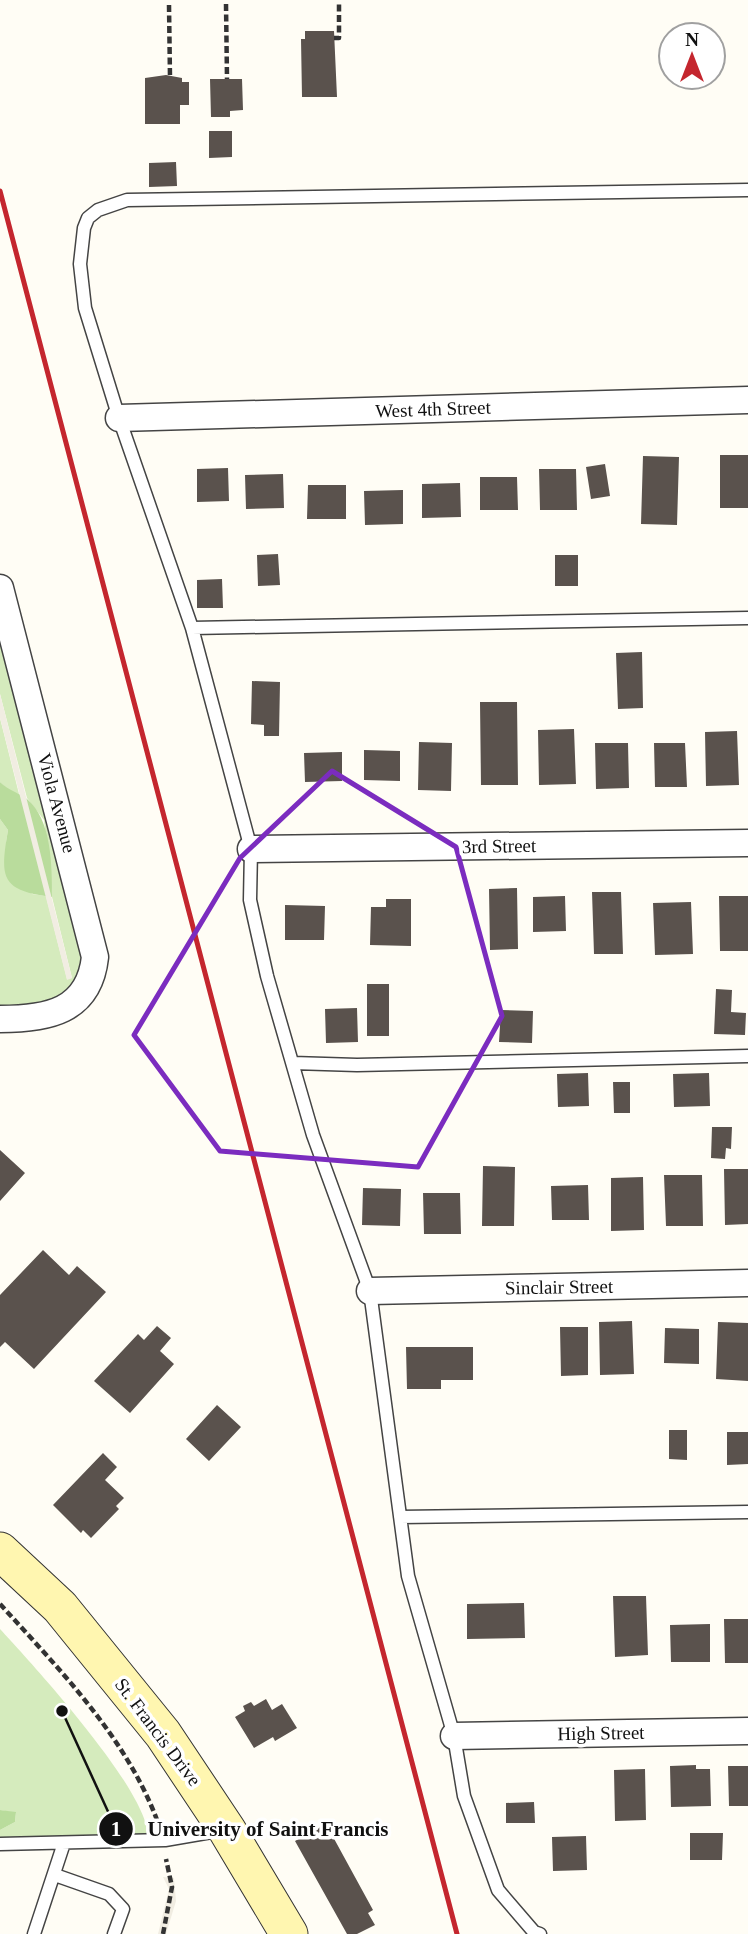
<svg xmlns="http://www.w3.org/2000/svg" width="748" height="1934" font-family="'Times New Roman',serif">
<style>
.green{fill:#d5ebbd}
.forest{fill:#b9dc9c}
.plaza{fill:#f1ede2}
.building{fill:#5a524d}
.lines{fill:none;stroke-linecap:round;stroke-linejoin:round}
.lane-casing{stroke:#444;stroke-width:15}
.street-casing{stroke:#444;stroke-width:29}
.secondary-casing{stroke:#333;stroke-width:39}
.path{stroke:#333;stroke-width:4.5;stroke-dasharray:7 3.5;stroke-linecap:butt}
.lane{stroke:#fff;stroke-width:12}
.street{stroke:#fff;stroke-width:26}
.secondary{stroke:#fff6b0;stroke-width:37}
.rail{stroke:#c4262e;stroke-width:5}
.marked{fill:none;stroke:#7b2cbf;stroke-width:5;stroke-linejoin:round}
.labels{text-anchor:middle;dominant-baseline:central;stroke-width:7;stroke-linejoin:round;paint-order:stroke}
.street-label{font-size:19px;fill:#111;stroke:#fff}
.leader{fill:none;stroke:#111;stroke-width:2.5}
.callout-dot{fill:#111;stroke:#fff;stroke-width:2.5}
.mark-label{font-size:21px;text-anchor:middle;font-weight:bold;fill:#fff}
.callout-label{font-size:21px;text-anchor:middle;font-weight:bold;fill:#111;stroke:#fff;stroke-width:7;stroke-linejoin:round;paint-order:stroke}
</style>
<rect width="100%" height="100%" fill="#fffdf5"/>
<path class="green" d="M0 636 83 960C71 1004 40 1005 0 1010V819L8 830 6 842 32 894 46 896 67 979 72 978 52 897 44 820 27 798 0 694Z
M0 718 19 794 10 792 0 782Z
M0 1629C34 1666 147 1789 148 1836L0 1844V1830L15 1822 16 1813 0 1810Z"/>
<path class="forest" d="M0 782C9 791 18 792 27 799 52 820 52 866 52 897 0 890 0 878 8 830L0 819Z
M0 1810 16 1812 15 1822 0 1830Z"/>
<path class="plaza" d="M0 694 72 978 67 980 0 718Z
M163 1877 174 1878 176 1901 166 1934H158L169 1889Z"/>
<path class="building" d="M305 31H334L337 97H302L301 39H305Z
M166 75 182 78V82H189V105H180V124H145V78Z
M210 79H242L243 110 230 111V117H211Z
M209 131H232V157L209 158Z
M176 162 177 186 149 187V163Z
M720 455H748V508H720Z
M643 456 679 457 677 525 641 524Z
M605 464 610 496 591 499 586 467Z
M228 468 229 501 197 502V469Z
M539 469H576L577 510H540Z
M283 474 284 508 246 509 245 475Z
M480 477H517L518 510H480Z
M460 483 461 517 422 518V484Z
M308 485H346V519H307Z
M403 490V524L365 525 364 491Z
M278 554 280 585 258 586 257 555Z
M555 555H578V586H555Z
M222 579 223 608H197V580Z
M642 652 643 708 618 709 616 653Z
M252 681 280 682 279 736H264V725L251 724Z
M480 702H517L518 785H481Z
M574 729 576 784 539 785 538 730Z
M737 731 739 785 706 786 705 732Z
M419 742 452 743 451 791 418 790Z
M595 743H628L629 788 596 789Z
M654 743H685L687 787H655Z
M364 750 400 751V781L364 780Z
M342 752V781L305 782 304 753Z
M517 888 518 949 490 950 489 889Z
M592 892H621L623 954H594Z
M565 896 566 931 533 932V897Z
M719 896H748V951H720Z
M386 899H411V946L370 945 371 907H386Z
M691 902 693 954 655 955 653 903Z
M285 905 325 906 324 940H285Z
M367 984H389V1036H367Z
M716 989 732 990 731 1012 746 1013 745 1035 714 1034Z
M357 1008 358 1042 326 1043 325 1009Z
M501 1010 533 1011 532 1043 499 1042Z
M588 1073 589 1106 558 1107 557 1074Z
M709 1073 710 1106 674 1107 673 1074Z
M613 1082H630V1113H614Z
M712 1127H732L731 1149 726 1148 725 1159 711 1158Z
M0 1150 25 1173 0 1201Z
M483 1166 515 1167 514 1226H482Z
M724 1169H748V1224L725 1225Z
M664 1175H702L703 1226H666Z
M643 1177 644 1230 611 1231V1178Z
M588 1185 589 1220H552L551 1186Z
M363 1188 401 1189 400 1226 362 1225Z
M423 1193H460L461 1234H424Z
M43 1250 69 1275 77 1266 106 1292 34 1369 5 1342 0 1347V1295Z
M632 1321 634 1374 600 1375 599 1322Z
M718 1322 748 1323V1381L716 1379Z
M157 1326 171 1338 160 1351 174 1364 130 1413 94 1381 138 1334 144 1340Z
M560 1327H588V1375L561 1376Z
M665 1328 699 1329V1364L664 1363Z
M406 1347H473V1380H441V1389H407Z
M217 1405 241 1427 209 1461 186 1439Z
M669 1430H687V1460L669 1459Z
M727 1432H748V1464L727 1465Z
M103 1453 117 1467 105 1480 124 1498 116 1506 119 1509 91 1538 83 1530 81 1533 53 1505Z
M613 1596H646L648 1655 615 1657Z
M524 1603 525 1638 467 1639V1604Z
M724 1619H748V1663H725Z
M710 1624V1662H671L670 1625Z
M266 1699 272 1710 282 1704 297 1728 275 1741 273 1737 254 1748 235 1717 245 1711 243 1706 251 1702 254 1706Z
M696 1765V1769H710L711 1806 671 1807 670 1766Z
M728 1766H748V1806H729Z
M645 1769 646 1820 615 1821 614 1770Z
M534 1802 535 1823H506V1803Z
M326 1824 373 1910 368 1913 375 1925 357 1934H347L295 1841Z
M690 1833H723L722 1860H690Z
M586 1836 587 1870 553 1871 552 1837Z"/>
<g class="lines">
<defs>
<path id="lane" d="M192 628 748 618
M293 1063 357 1065 748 1056
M400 1517 748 1512
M0 1844 165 1840 223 1830
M55 1875 109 1894 123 1909 114 1934
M34 1934 64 1843
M540 1934 534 1932 498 1890 464 1796 454 1736 408 1576 370 1291 313 1135 267 976 250 900 251 849 192 628 119 418 85 308 80 264 84 228 88 218 98 210 127 200 748 190"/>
<path id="street" d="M119 418 748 400
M0 588 95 957C89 1012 47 1019 0 1019
M251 849 748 843
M370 1291 748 1283
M454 1736 748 1731"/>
<path id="secondary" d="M0 1551 60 1607 163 1734 227 1830 289 1934"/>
</defs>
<use href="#lane" class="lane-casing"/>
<use href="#street" class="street-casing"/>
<use href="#secondary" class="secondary-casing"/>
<path class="path" d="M226 4 227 79
M169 5 170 78
M334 38H339V1
M0 1604C59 1669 126 1737 157 1820
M163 1934 172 1887 166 1859"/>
<use href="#lane" class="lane"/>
<use href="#street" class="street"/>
<use href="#secondary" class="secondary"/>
<path class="rail" d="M0 191 457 1934"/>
</g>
<path class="marked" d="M332 771 456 847 502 1016 418 1167 220 1151 134 1035 240 858Z"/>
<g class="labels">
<g class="street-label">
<text transform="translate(433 409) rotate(-2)">West 4th Street</text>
<text transform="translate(57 803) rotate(75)">Viola Avenue</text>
<text transform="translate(499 846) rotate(-1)">3rd Street</text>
<text transform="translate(559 1287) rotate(-1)">Sinclair Street</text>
<text transform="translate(158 1732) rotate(53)">St. Francis Drive</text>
<text transform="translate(601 1733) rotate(-1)">High Street</text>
</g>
</g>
<path class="leader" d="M62 1711L116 1829"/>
<g class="callout-dot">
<circle cx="62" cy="1711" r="7"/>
<circle cx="116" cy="1829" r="18"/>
</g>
<g class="mark-label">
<text x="116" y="1836">1</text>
</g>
<g class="callout-label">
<text x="268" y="1836">University of Saint Francis</text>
</g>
<g transform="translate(692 56)"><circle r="33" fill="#ffffff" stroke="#a0a0a0" stroke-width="2"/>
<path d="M0-5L12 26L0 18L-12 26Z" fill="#c4262e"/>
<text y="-10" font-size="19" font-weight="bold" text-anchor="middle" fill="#111111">N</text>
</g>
</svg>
